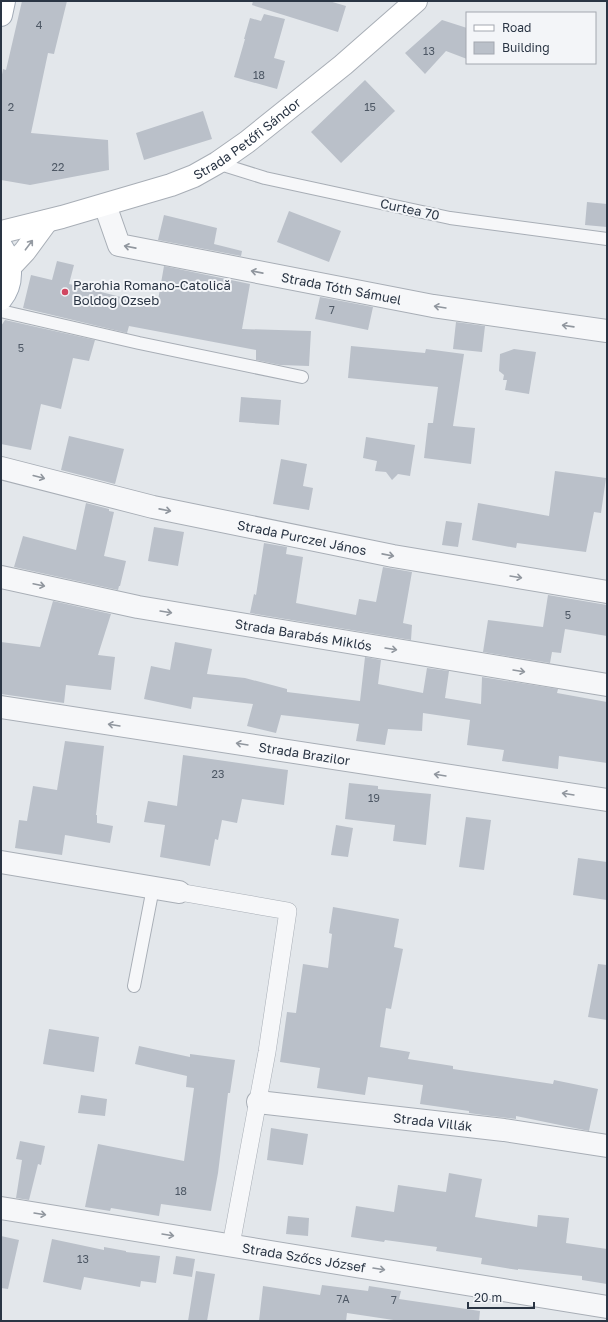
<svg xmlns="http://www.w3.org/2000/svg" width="608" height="1322" font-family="'Golos Text',sans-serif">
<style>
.building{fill:#bac0c9}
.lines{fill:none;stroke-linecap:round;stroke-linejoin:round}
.service-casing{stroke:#a8aeb6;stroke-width:14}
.pedestrian-casing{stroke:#a8aeb6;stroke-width:18}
.minor-casing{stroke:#a8aeb6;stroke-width:24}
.secondary-casing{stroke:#a8aeb6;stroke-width:24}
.primary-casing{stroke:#a2abb7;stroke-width:24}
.service{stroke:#f6f7f9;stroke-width:12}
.pedestrian{stroke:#f6f7f9;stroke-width:17}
.minor{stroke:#f6f7f9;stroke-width:22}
.secondary{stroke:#fff;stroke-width:22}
.primary{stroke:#fff;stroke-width:22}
.oneway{stroke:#949aa2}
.oneway2{stroke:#90969e}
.poi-dot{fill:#d14761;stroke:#f3f5f8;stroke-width:1.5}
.labels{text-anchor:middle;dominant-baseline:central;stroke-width:4;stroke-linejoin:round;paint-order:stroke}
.number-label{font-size:11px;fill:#4e5865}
.street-label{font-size:13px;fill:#2a3544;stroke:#f3f5f8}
.poi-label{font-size:13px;fill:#2a3544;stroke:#f3f5f8;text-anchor:start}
</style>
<rect width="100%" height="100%" fill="#e3e7eb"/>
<path class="building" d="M22 1H67L54 54 48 53 31 133 108 140 109 170 30 185 1 180V80L3 69 6 70Z
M253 1H329L346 6 338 32 252 5Z
M264 14 285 19 274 58 285 61 277 89 234 77 245 39H244L250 18 261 21Z
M442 20 467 28V59L446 51 425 74 405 53Z
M365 80 395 111 341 163 311 132Z
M203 111 212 139 144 160 136 133Z
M587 202 607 204V227L585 225Z
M289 211 341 231 329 262 277 242Z
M164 215 217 228 214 244 242 251 241 256 158 240Z
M57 261 74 265 69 284 157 306 164 266 250 284 242 329 311 331 309 366 280 365 256 360V350L129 326 127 333 23 308 31 275 52 280Z
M320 297 373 307 368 330 315 319Z
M5 320 95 340 89 361 73 358 61 409 41 404 31 450 1 444V326Z
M456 322 485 326 482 352 453 349Z
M351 346 425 353 426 349 464 354 453 426 475 428 471 464 424 458 428 423H433L438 387 348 378Z
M514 349 536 352 529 394 505 390 507 380H503L504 375 499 371 500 354Z
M241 397 281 400 279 425 239 422Z
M69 436 124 449 115 484 61 470Z
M366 437 415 445 410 476 398 474 392 480 386 472 375 471 377 461 363 458Z
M281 459 307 464 303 486 313 488 309 510 273 504Z
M555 471 606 478 601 513 594 512 586 552 517 543 516 548 472 540 478 503 549 516Z
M86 503 109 509V511L114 512 104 556 126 561 120 586H119L118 590 14 567 23 536 76 550Z
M446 521 462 523 458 547 442 545Z
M154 527 184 532 178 566 148 561Z
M264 543 287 547 286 554 303 557 296 603 356 615 359 599 376 602 383 567 412 572 403 623 412 625 411 640 250 613 254 594 256 595Z
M548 595 607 605V636L565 629 561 653 552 652 550 663 483 652 488 620 543 627Z
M53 601 111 614 98 655 115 657 111 690 66 685 64 703 1 694V642L40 647Z
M175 642 212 649 207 674 245 678 287 689V692L360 701 365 657 381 660 378 684 423 693 427 668 449 671 445 698 481 704 482 677 558 689 557 693 607 702V763L559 756 558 769 502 761 504 750 467 745 470 720 423 713 422 731 388 729 385 745 356 741 359 724 281 715 276 733 247 726 253 704 193 697 191 709 144 699 151 666 170 670Z
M65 741 104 746 96 815H97V823L113 826 110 843 65 835 62 855 15 848 19 820 27 821 33 786 57 790Z
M183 755 288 770 284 805 242 799 237 823 222 820 218 840 215 839 210 866 160 857 165 825 144 822 148 801 177 806Z
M349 783 378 786V789L431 794 426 845 393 841 395 825 345 819Z
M466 817 491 820 484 870 459 867Z
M336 825 353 828 348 857 331 855Z
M578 858 607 862V900L573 895Z
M333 907 399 919 394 947 403 949 391 1009 386 1008 380 1047 410 1052 408 1059 453 1066V1069L553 1084 554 1080 598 1089 589 1131 516 1116V1119L483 1115 469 1113V1111L420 1104 423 1085 368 1077 365 1095 317 1088 320 1068 280 1062 287 1012 296 1013 303 964 328 968 332 934 329 933Z
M598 964 607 965V1020L588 1017Z
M49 1029 99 1037 94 1072 43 1064Z
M139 1046 190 1057V1054L235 1060 230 1093H228L218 1173 211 1211 161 1204 159 1216 111 1208 110 1211 85 1207 98 1144 184 1161 194 1088 186 1087 187 1076 135 1064Z
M81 1095 107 1099 105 1116 78 1113Z
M271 1128 308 1134 303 1165 267 1160Z
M20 1141 45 1146 41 1165 38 1164 29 1200 16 1198 22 1160 16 1159Z
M449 1173 482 1179 475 1217 537 1227 538 1215 569 1218 566 1243 607 1249V1284L582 1280V1276L518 1269V1270L481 1264 482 1258 436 1251 437 1247 385 1240 384 1242 351 1237 356 1206 394 1212 398 1185 446 1192Z
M288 1216 309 1218 308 1236 286 1234Z
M1 1236 19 1240 8 1289 1 1288Z
M52 1239 104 1250V1247L126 1251V1252L160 1256 156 1283 141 1281 140 1287 84 1277 81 1290 43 1282Z
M176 1256 195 1259 192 1277 173 1274Z
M196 1271 215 1274 207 1321H188Z
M322 1285 368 1291 369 1286 401 1291 399 1299 480 1311 479 1321H400L347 1313 346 1321H259L263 1286 320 1295Z"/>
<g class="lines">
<defs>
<path id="service" d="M217 163 265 178 450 218 607 239
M1 311 139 343 302 377
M134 986 153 888"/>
<path id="pedestrian" d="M179 892 288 911 267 1052 231 1245"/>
<g id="minor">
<path id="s1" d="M105 205 119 245 433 306 607 331"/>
<path id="s2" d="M1 468 153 507 393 556 607 592"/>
<path id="s3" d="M1 577 138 607 607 685"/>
<path id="s4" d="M1 707 607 800"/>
<path d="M1 862 179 892"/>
<path id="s5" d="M258 1102 504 1130 607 1146"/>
<path id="s6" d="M1 1208 607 1307"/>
</g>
<g id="secondary">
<path id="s7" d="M1 232 62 217 171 185 194 176 217 163 247 142 343 65 416 1"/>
<path d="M10 267 25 251 47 221"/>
</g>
<path id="primary" d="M1 15 4 1
M1 246C12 262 14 283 1 299"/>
</defs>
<use href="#service" class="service-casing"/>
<use href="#pedestrian" class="pedestrian-casing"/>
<use href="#minor" class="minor-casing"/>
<use href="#secondary" class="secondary-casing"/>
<use href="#primary" class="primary-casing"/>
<use href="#service" class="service"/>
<use href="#pedestrian" class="pedestrian"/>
<use href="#minor" class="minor"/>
<use href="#secondary" class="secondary"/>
<use href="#primary" class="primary"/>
</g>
<defs><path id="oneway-shaft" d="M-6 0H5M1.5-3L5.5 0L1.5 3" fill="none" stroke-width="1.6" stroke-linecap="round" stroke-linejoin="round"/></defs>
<use class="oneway" href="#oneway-shaft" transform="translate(29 245) rotate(-53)"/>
<g class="oneway2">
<use href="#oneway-shaft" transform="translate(130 247) rotate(-169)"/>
<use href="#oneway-shaft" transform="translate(257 272) rotate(-169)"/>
<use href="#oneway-shaft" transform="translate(440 307) rotate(-171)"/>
<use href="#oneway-shaft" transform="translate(568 326) rotate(-172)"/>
<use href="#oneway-shaft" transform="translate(39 477) rotate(15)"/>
<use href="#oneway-shaft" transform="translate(165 510) rotate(11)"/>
<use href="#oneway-shaft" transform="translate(388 555) rotate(11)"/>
<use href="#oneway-shaft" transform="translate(516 577) rotate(9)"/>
<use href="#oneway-shaft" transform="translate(39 585) rotate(12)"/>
<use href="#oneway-shaft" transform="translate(166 612) rotate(9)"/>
<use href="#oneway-shaft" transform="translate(391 649) rotate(9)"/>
<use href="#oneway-shaft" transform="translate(519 671) rotate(9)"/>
<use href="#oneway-shaft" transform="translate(114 725) rotate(-171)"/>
<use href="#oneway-shaft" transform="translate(242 744) rotate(-171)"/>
<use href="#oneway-shaft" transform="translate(440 775) rotate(-171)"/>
<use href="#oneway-shaft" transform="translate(568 794) rotate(-171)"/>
<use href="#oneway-shaft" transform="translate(40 1214) rotate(9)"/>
<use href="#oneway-shaft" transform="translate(168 1235) rotate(9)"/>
<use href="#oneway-shaft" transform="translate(379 1269) rotate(9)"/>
</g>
<circle class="poi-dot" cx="65" cy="292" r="4"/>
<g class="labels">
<g class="number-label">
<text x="39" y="24">4</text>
<text x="429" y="50">13</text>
<text x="259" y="74">18</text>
<text x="11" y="106">2</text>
<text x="370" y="106">15</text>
<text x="58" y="166">22</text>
<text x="332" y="309">7</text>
<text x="21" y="347">5</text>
<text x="568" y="614">5</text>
<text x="218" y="773">23</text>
<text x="374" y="797">19</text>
<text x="181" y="1190">18</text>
<text x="83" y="1258">13</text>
<text x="343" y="1298">7A</text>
<text x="394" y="1299">7</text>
</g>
<g class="street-label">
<text stroke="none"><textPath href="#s7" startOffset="266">Strada Petőfi Sándor</textPath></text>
<text transform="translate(410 209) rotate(12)">Curtea 70</text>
<text stroke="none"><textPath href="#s1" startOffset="269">Strada Tóth Sámuel</textPath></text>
<text stroke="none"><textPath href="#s2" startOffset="309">Strada Purczel János</textPath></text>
<text stroke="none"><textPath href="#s3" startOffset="308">Strada Barabás Miklós</textPath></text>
<text stroke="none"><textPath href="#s4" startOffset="307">Strada Brazilor</textPath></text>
<text stroke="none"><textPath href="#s5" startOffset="176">Strada Villák</textPath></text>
<text stroke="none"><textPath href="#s6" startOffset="307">Strada Szőcs József</textPath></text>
</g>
<g class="poi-label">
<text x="73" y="285">Parohia Romano-Catolică<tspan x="73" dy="15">Boldog Ozseb</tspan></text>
</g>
</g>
<rect width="608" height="1322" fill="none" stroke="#2a3544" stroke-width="4"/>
<rect x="466" y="12" width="130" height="52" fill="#f3f5f8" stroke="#a3a8b0"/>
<rect x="474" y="25" width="20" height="6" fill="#ffffff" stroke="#a3a8b0"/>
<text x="502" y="32" font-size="12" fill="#2a3544">Road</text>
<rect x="474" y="42" width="20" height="12" fill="#bac0c9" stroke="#a3a8b0"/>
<text x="502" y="52" font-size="12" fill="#2a3544">Building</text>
<path d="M468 1302v6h66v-6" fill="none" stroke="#2a3544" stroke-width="2"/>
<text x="474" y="1302" font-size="12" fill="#2a3544" stroke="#f3f5f8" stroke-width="3" paint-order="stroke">20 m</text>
</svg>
